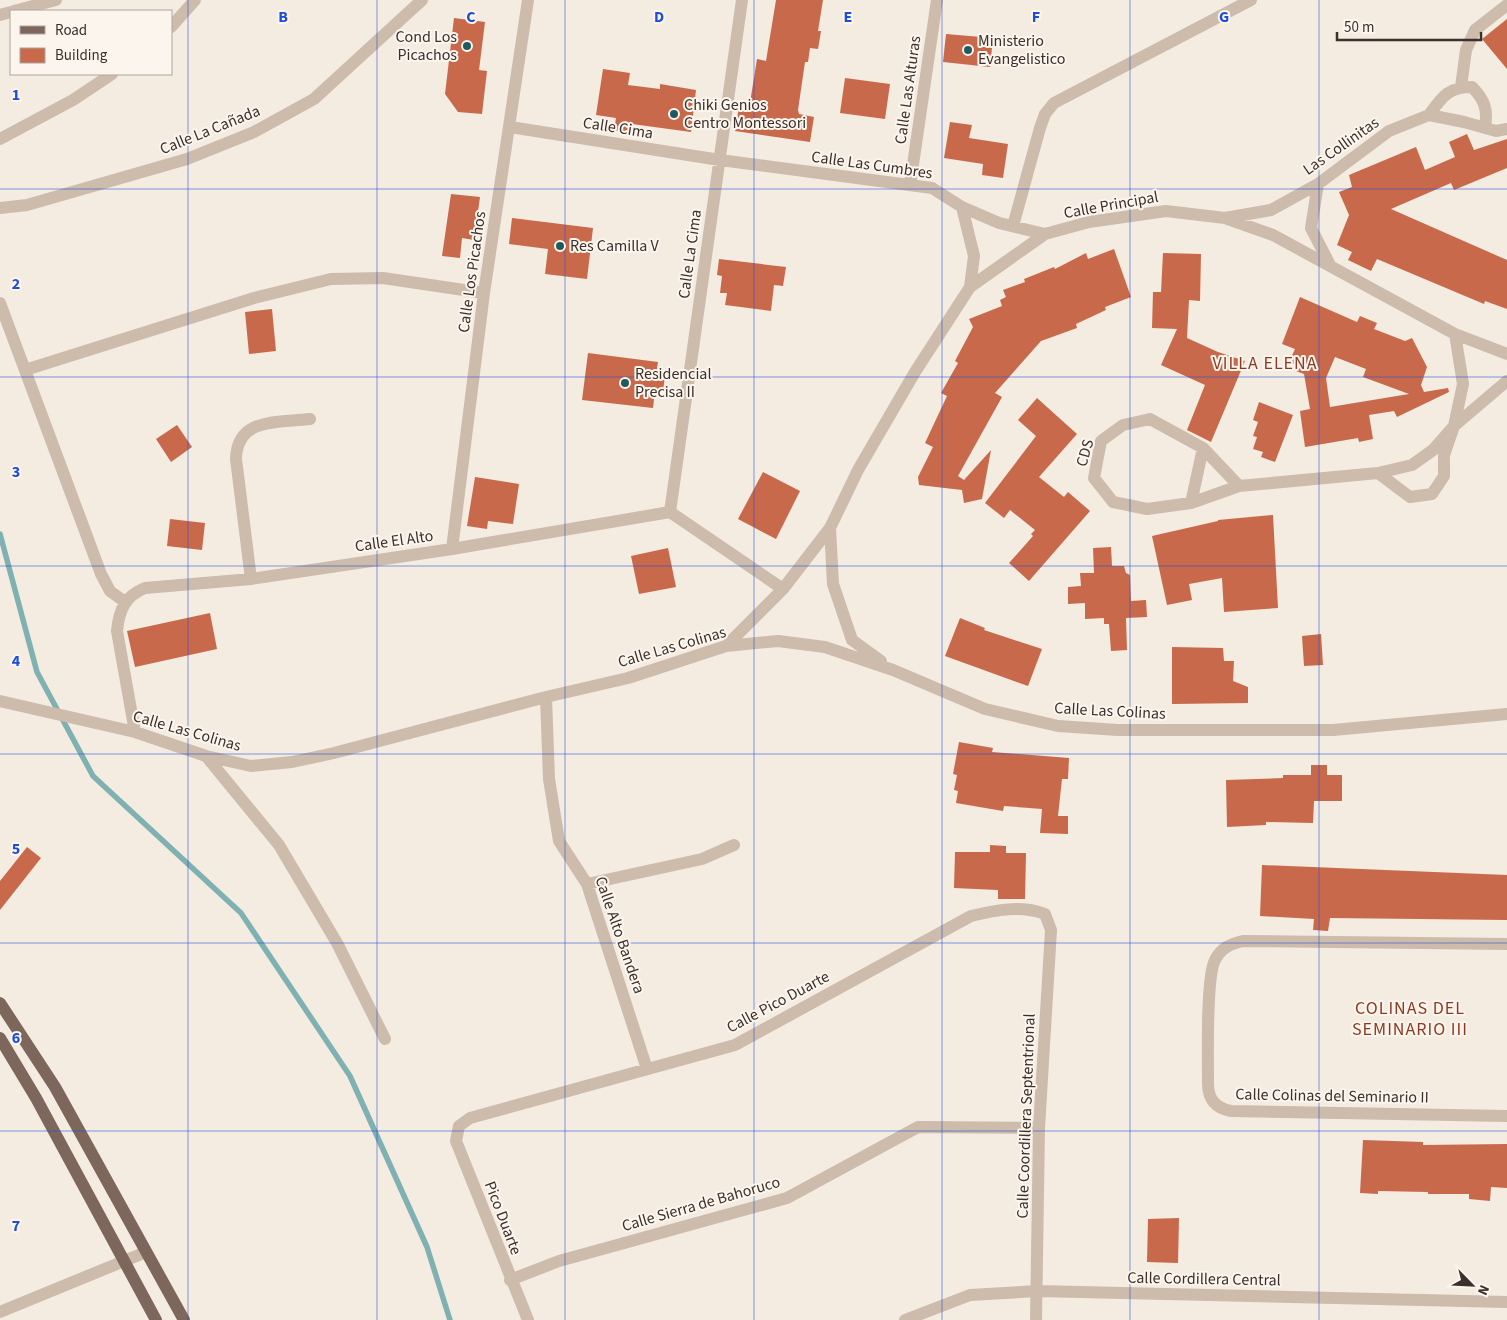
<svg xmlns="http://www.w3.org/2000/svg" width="1507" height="1320" font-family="'Source Sans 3',sans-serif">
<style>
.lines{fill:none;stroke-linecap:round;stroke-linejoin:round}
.stream{stroke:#7fb0b2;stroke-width:5.5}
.building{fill:#c8694b;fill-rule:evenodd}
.minor{stroke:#cdbbac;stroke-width:12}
.major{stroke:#7d675c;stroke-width:12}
.grid{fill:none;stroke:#1d4ed8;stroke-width:1;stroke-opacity:0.55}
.poi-dot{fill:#1f5a5e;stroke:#fbf5ee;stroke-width:2}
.labels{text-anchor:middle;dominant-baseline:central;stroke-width:4;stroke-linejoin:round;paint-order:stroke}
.poi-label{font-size:16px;fill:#3b302b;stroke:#fbf5ee;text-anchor:start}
.street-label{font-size:16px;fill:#3b302b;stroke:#fbf5ee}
.neighbourhood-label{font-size:18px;letter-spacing:1px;fill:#8c3b22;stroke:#fbf5ee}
.grid-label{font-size:16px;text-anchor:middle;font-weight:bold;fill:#1d4ed8;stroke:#fbf5ee;stroke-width:4;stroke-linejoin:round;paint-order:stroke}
</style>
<rect width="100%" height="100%" fill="#f4ebe1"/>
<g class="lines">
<path class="stream" d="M0 534 37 672 93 776 241 913 350 1076 427 1247 450 1320"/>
</g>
<path class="building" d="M776 0H823L818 31H821L818 49 810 48 808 62H805L798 110 799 114 814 117 810 142 735 131 739 107 749 109 757 59 766 61Z
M454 18 485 22 479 70 487 71 482 114 458 112 445 94Z
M1507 19V69L1482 39Z
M946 34 993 38 990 67 943 62Z
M603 69 630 73 628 85 660 89V84L696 90 691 132 632 124 631 133 614 130 616 118 596 115Z
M845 78 890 84 885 119 840 113Z
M950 122 972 125 969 138 1008 144 1003 178 982 175 983 164 944 158Z
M1467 134 1474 150 1507 139V168L1454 190 1451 183 1391 209 1507 260V309L1485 301 1484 304 1377 259 1371 271 1348 260 1352 252 1337 245 1349 215 1339 192 1352 187 1349 175 1416 147 1425 170 1455 157 1449 142Z
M451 194 480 197 474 240 462 238 460 258 442 256Z
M512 218 593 228 587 279 545 274 548 249 509 244Z
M1114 249 1131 297 1105 307 1106 310 1076 324 1077 328 1041 341 995 393 1002 397 958 476 964 480 991 450 982 499 964 503 962 490 919 485 918 477 933 447 925 443 947 396 941 393 958 363 955 361 973 327 969 319 1002 306 1000 300 1006 297 1003 290 1025 282 1024 279 1054 267 1055 269 1086 253 1088 259Z
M1163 253 1201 254 1200 301 1189 300 1187 338 1218 352 1245 361 1211 442 1187 430 1205 385 1161 365 1177 329 1152 328 1153 292H1161Z
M719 259 786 267 783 286 774 285 771 311 725 305 727 293H720L722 276 717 275Z
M1300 297 1357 322 1360 316 1377 323 1374 329 1405 341 1412 338 1427 367 1421 385 1424 392 1448 388 1449 392 1397 417 1394 411 1369 415 1373 439 1359 442 1358 438 1305 447 1300 411 1310 409 1304 374 1296 371 1298 366 1289 362 1295 349 1282 344ZM1335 357 1366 369 1363 377 1409 394 1330 407 1326 378Z
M272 309 276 351 249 354 245 312Z
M588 353 658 362 656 374 665 375 663 392 655 391 653 408 582 400Z
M1037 398 1077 434 1039 477 1064 497 1068 492 1090 511 1029 581 1009 563 1033 536 1031 534 1035 530 1010 510 1004 518 985 503 1036 436 1018 420Z
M1259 402 1293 415 1275 462 1261 457 1263 452 1253 449 1257 437 1253 436 1258 422 1253 420Z
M177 425 192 447 171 462 156 439Z
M763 472 800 491 776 539 738 519Z
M475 477 519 484 513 524 488 521 487 529 467 526Z
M1273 515 1278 608 1224 612 1222 578 1189 584 1192 600 1167 605 1152 536 1218 521V520Z
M170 519 205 523 202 550 167 546Z
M1111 547 1112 566H1124L1126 573 1130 575 1131 601 1146 600 1147 617 1126 618 1127 650 1111 651 1109 624H1104V618L1085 619V603L1068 604V587L1081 586 1080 573H1094L1093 548Z
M668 548 676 587 639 594 631 556Z
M210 613 217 649 135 667 127 631Z
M960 618 985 628 984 630 1042 649 1028 686 945 656Z
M1321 634 1323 665 1304 666 1302 636Z
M1172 647 1223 648 1224 661H1234L1233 681 1248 687V703L1172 704Z
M959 742 993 748 992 752 1069 758 1068 779H1062L1058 816H1068V834L1040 833 1042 809 1004 806 1003 811 956 803 958 791 954 790 957 775 953 774Z
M1311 765H1327V775H1342V801H1314L1313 823 1266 822V825L1227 827 1226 780 1283 778V775H1311Z
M990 845 1006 846V853H1026L1025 899H998V890L954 888 955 852H990Z
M27 847 41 858 0 910V881Z
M1262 865 1507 875V920L1330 918 1328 931 1313 930 1314 919 1260 916Z
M1363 1140 1423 1142V1145L1507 1144V1188L1491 1187 1490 1201 1469 1199V1194H1428V1192L1378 1191V1194L1360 1193Z
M1179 1218 1178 1263 1147 1262 1148 1219Z"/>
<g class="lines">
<path class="minor" d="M14 11 56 0
M0 15 11 12
M171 27 195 0
M1461 87 1466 50 1475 30 1507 5
M1429 115C1442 97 1448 87 1472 87 1485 100 1488 110 1485 128
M510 127 720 160 932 188 962 207 974 256 970 287
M0 139 73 100 112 74
M1318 184 1311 228 1330 265
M910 185 937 0
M962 207 999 223 1045 234
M0 208 27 205 187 159 254 132 314 99 422 0
M1225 218 1271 210 1318 184 1389 131 1429 115 1464 122 1496 131 1507 129
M1013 226 1040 128 1045 114 1054 103 1251 0
M0 303 101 574 110 591 125 602
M25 370 254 298 331 279 383 278 484 293
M1378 473 1410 497 1432 494 1444 476V455L1454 426 1507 381
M1239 486 1203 448 1150 419 1123 425 1101 441 1094 478 1113 502 1147 509 1191 503 1239 486 1378 473 1412 465 1433 450 1454 426 1463 384 1455 334
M1191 503 1203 448
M670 512 742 0
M670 512 783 589
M452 549 484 293 528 0
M251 579 236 459C237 417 278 423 310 419
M726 646 783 589 830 528
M881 661 852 640 833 584 830 528 858 470 915 372 970 287 1045 234 1089 222 1166 211 1225 218 1273 235 1455 334 1507 354
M546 697 549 779 559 841 587 884 647 1069
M0 701 135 732 206 756 251 766 292 762 334 753 546 697 628 678 726 646 778 641 825 647 893 670 985 709 1058 726 1118 730H1333L1507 714
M135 732 117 631C119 610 125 596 145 588L251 579 452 549 670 512
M206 756 279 845 337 943 385 1039
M587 884 702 859 734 845
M1507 944 1243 941C1230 944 1221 948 1215 960 1206 977 1208 1059 1208 1083 1208 1099 1215 1108 1231 1111L1507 1116
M510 1280 559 1261 787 1198 918 1127 1039 1128
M0 1312 146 1252
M528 1320 456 1141 459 1126 470 1118 735 1045 971 916C996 910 1021 905 1045 914L1051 930 1039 1128 1036 1320
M905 1320 970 1295 1038 1291 1507 1302"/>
<path class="major" d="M0 1003 55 1087 184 1320
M0 1038 36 1098 156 1320"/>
</g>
<path class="grid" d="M188 0V1320M377 0V1320M565 0V1320M754 0V1320M942 0V1320M1130 0V1320M1319 0V1320M0 189H1507M0 377H1507M0 566H1507M0 754H1507M0 943H1507M0 1131H1507"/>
<g class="poi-dot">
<circle cx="467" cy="46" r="5"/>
<circle cx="968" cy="50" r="5"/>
<circle cx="674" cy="114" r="5"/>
<circle cx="560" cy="246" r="5"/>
<circle cx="625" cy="383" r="5"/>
</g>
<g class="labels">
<g class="poi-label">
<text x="457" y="37" text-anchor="end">Cond Los<tspan x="457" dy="18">Picachos</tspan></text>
<text x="978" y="41">Ministerio<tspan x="978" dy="18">Evangelistico</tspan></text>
<text x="684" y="105">Chiki Genios<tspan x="684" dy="18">Centro Montessori</tspan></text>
<text x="570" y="246">Res Camilla V</text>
<text x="635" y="374">Residencial<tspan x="635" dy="18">Precisa II</tspan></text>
</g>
<g class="street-label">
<text transform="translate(908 90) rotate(-82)">Calle Las Alturas</text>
<text transform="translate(618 128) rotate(9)">Calle Cima</text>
<text transform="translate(210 130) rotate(-22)">Calle La Cañada</text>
<text transform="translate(1341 146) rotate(-35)">Las Collinitas</text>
<text transform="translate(872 165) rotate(8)">Calle Las Cumbres</text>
<text transform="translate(1111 205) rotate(-10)">Calle Principal</text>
<text transform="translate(690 254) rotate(-82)">Calle La Cima</text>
<text transform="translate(472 272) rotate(-82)">Calle Los Picachos</text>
<text transform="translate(1085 453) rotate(-74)">CDS</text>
<text transform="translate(394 541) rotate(-8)">Calle El Alto</text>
<text transform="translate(672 647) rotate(-16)">Calle Las Colinas</text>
<text transform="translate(1110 711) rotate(3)">Calle Las Colinas</text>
<text transform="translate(187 731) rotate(16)">Calle Las Colinas</text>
<text transform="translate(620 935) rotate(71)">Calle Alto Bandera</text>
<text transform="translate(778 1002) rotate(-28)">Calle Pico Duarte</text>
<text transform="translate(1332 1096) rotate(1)">Calle Colinas del Seminario II</text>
<text transform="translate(1026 1116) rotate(-88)">Calle Coordillera Septentrional</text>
<text transform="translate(701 1204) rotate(-16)">Calle Sierra de Bahoruco</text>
<text transform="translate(503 1218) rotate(69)">Pico Duarte</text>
<text transform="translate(1204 1279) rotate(1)">Calle Cordillera Central</text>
</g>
<g class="neighbourhood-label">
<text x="1265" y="363">VILLA ELENA</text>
<text x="1410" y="1008">COLINAS DEL<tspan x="1410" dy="21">SEMINARIO III</tspan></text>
</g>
</g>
<g class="grid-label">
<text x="283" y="22">B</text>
<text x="471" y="22">C</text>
<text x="659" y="22">D</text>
<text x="848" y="22">E</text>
<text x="1036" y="22">F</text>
<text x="1224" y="22">G</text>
<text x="16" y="100">1</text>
<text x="16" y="289">2</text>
<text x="16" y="477">3</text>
<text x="16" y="666">4</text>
<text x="16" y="854">5</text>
<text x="16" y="1043">6</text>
<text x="16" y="1231">7</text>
</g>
<rect x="10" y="10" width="162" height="65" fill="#fbf5ee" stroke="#aea6a0"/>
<rect x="20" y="26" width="25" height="8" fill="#7d675c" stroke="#aea6a0"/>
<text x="55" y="35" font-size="15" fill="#3b302b">Road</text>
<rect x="20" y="48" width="25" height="15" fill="#c8694b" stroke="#aea6a0"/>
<text x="55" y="60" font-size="15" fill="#3b302b">Building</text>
<g transform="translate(1472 1285) rotate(114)" stroke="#fbf5ee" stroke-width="4" paint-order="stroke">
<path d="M0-4L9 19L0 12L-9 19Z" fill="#3b302b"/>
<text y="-8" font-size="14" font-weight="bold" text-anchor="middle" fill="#3b302b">N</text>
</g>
<path d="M1337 32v8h144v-8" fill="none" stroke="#3b302b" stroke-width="2.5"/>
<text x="1344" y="32" font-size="15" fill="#3b302b" stroke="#fbf5ee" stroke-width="4" paint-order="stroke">50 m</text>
</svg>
